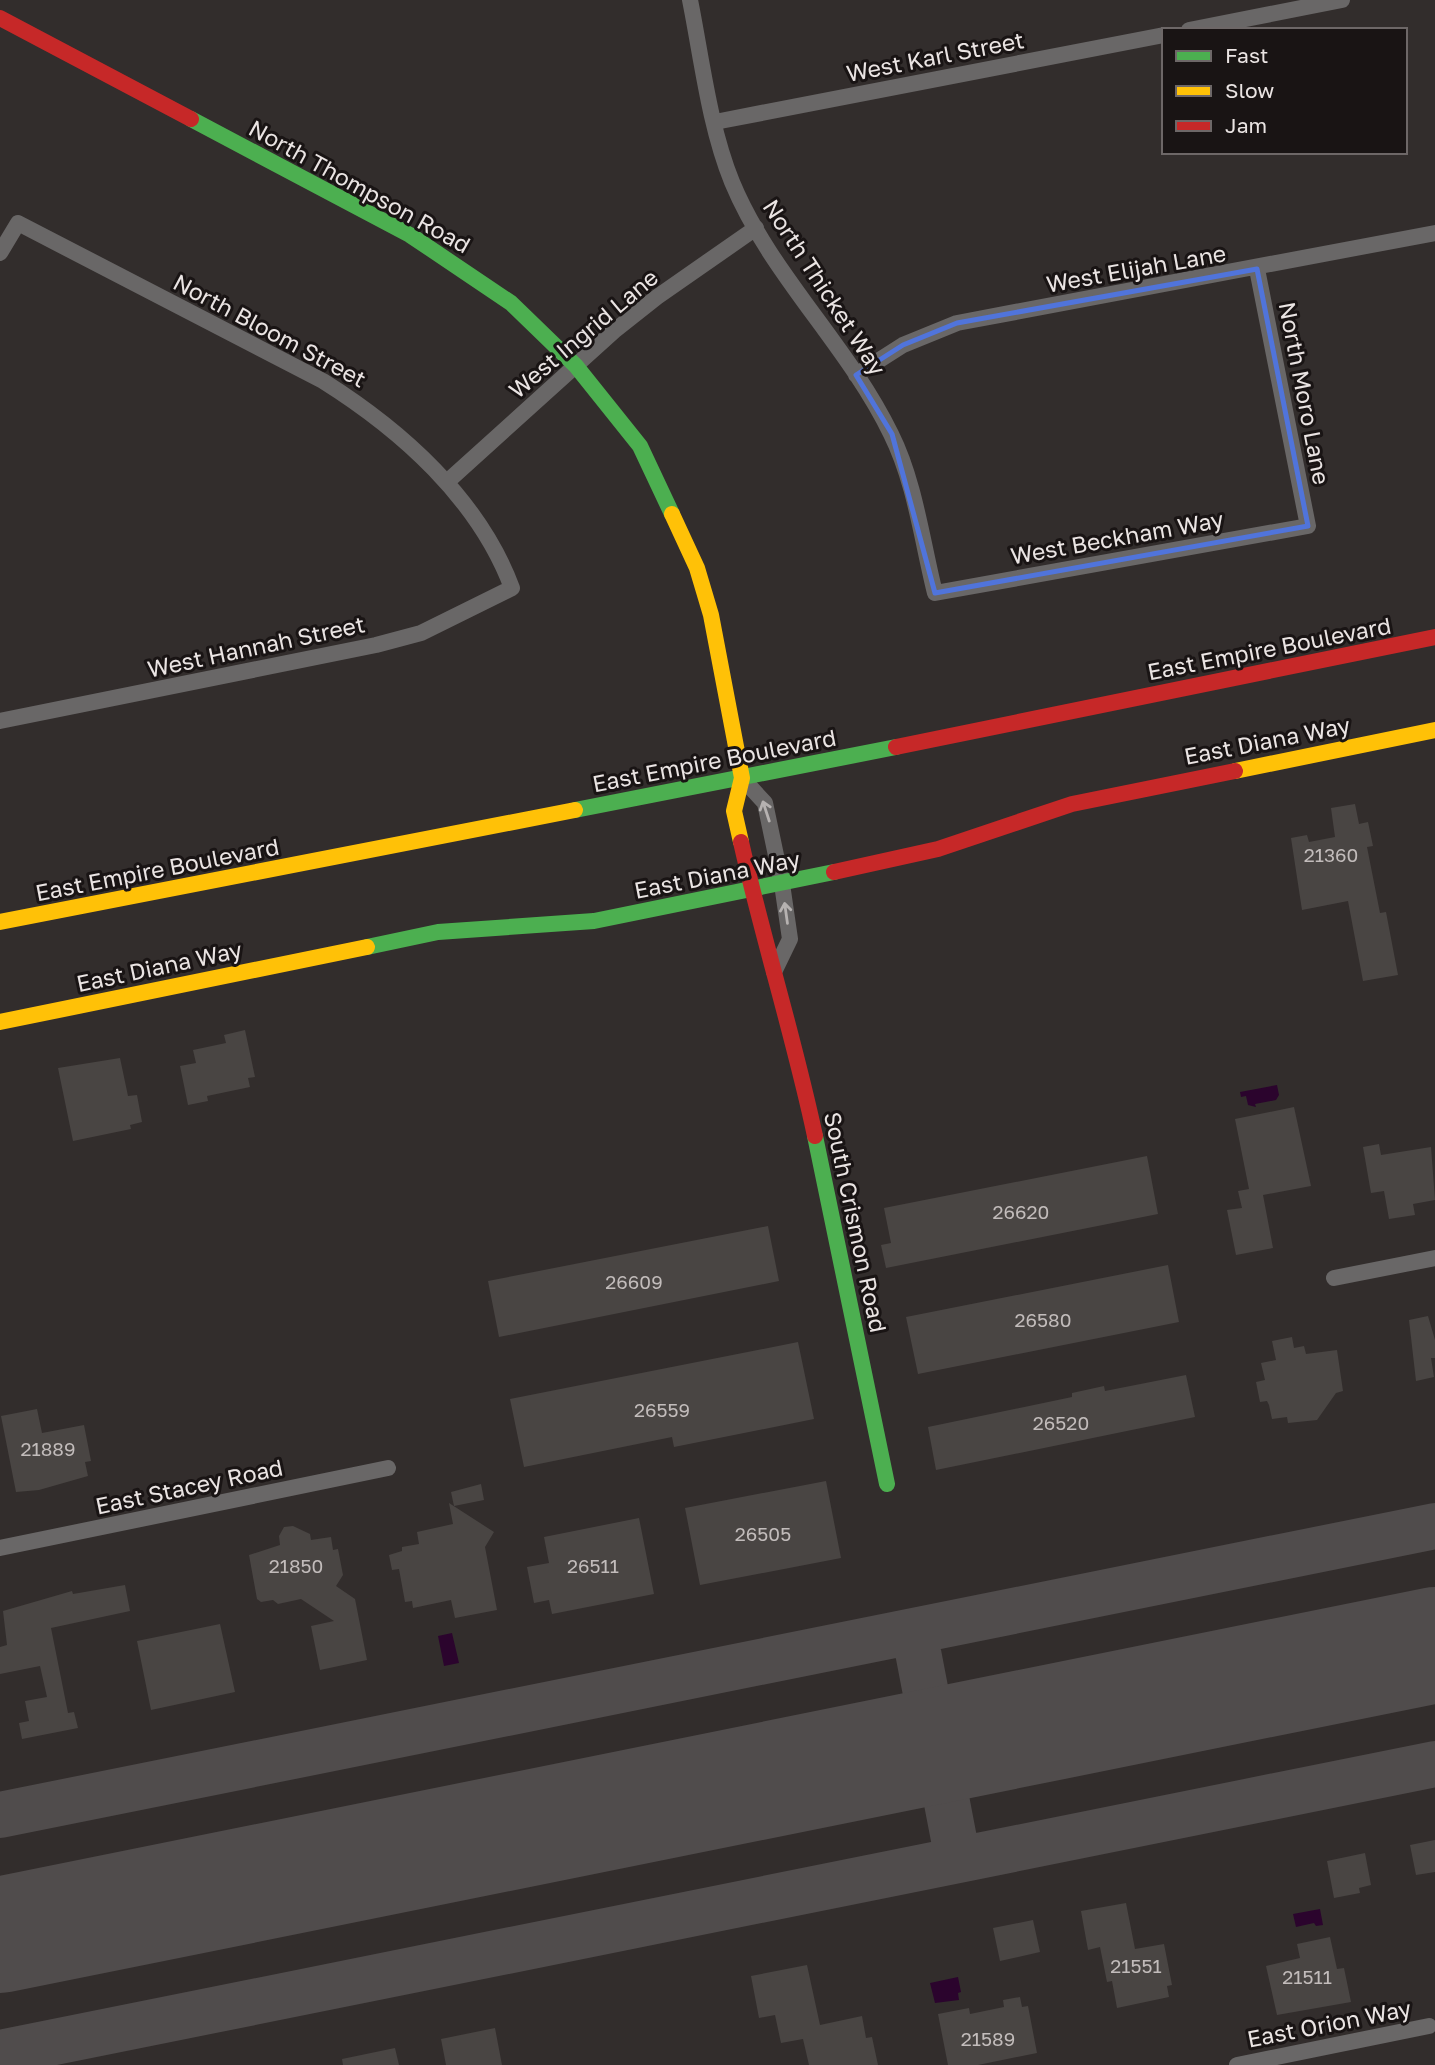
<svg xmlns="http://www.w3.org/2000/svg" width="1435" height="2065" font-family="'Golos Text',sans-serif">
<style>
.water{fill:#2b042d}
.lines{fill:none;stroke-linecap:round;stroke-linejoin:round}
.taxiway{stroke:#504c4c;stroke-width:46}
.runway{stroke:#504c4c;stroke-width:116}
.building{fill:#494543}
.street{stroke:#696767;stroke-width:16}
.fast{stroke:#4caf50;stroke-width:16}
.slow{stroke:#ffc107;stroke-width:16}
.jam{stroke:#c62828;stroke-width:16}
.oneway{stroke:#b6b2b1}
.marked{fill:none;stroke:#5074db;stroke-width:5;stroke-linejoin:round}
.labels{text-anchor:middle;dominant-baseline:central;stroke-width:6;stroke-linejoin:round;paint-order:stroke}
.number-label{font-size:19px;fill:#c2bcbb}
.street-label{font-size:23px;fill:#eae4e3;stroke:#191414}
</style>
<rect width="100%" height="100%" fill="#322d2c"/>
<path class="water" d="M1277 1085 1279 1095 1276 1100 1255 1104 1256 1107 1248 1105 1246 1096 1241 1097 1240 1092Z
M452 1633 459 1663 444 1666 438 1636Z
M1320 1909 1323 1925 1316 1926 1314 1923 1296 1927 1293 1914Z
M958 1977 961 1992 958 1993 959 2000 935 2003 930 1983Z"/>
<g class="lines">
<path class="taxiway" d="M914 1631 958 1860
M0 1815 1435 1526
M0 2053 1435 1764"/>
<path class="runway" d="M0 1935 1435 1645"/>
</g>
<path class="building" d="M1355 804 1359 824 1368 822 1373 846 1367 847 1380 913 1386 912 1398 975 1363 981 1348 901 1302 910 1291 838 1307 835 1309 842 1335 837 1331 808Z
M245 1030 255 1077 248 1078 250 1087 207 1096 208 1101 188 1105 180 1066 196 1063 193 1050 226 1043 224 1035Z
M120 1058 128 1096 137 1095 142 1122 130 1125 131 1129 73 1141 58 1068Z
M1294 1107 1311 1186 1263 1195 1273 1248 1236 1255 1227 1210 1242 1208 1238 1191 1249 1189 1235 1119Z
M1379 1144 1381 1155 1431 1147 1435 1200 1413 1204 1415 1215 1389 1219 1384 1191 1371 1193 1363 1147Z
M1147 1156 1158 1214 886 1268 881 1245 891 1243 884 1208Z
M768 1226 779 1281 499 1337 488 1281Z
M1168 1265 1179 1322 918 1374 906 1317Z
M1428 1316 1435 1340V1358H1431L1434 1377 1416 1381 1409 1320Z
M1292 1337 1294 1348 1304 1346 1306 1354 1337 1350 1343 1391 1336 1393 1317 1420 1288 1423 1287 1417 1272 1419 1269 1405 1267 1401 1260 1402 1256 1382 1265 1380 1261 1363 1276 1360 1272 1341Z
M798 1342 814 1419 674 1447 672 1437 524 1467 510 1399Z
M1186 1375 1195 1417 936 1470 928 1427 1072 1397V1393L1104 1386 1105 1391Z
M37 1409 42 1433 84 1425 91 1461 85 1462 88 1476 39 1490 16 1492 1 1416Z
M826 1481 841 1558 700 1585 685 1508Z
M481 1484 484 1500 454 1506 451 1492Z
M449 1503 494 1532 485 1547 497 1610 455 1618 451 1600 413 1608 412 1601 405 1602 399 1569 392 1570 389 1555 402 1551V1547L419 1544 417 1532 453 1524Z
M639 1518 654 1594 552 1614 549 1600 534 1603 527 1567 549 1563 544 1537Z
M293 1526 310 1534 311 1540 331 1537 333 1550 338 1549 343 1575 336 1586 355 1599 367 1660 320 1670 311 1626 334 1621 301 1599 278 1604 273 1600 261 1602 257 1599 249 1555 280 1545 279 1536 284 1527Z
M125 1585 130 1611 51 1628 68 1713 74 1712 78 1728 22 1739 19 1723 29 1721 25 1701 47 1697 40 1666 0 1674V1647L7 1645 3 1611 72 1591 73 1594Z
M220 1624 235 1692 151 1710 137 1641Z
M1435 1840V1872L1416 1875 1410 1845Z
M1365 1853 1371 1885 1359 1888 1360 1893 1334 1898 1327 1861Z
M1126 1903 1135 1949 1164 1944 1172 1985 1167 1986 1169 1997 1117 2008 1112 1981 1107 1982 1100 1947 1088 1950 1081 1911Z
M1033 1920 1040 1952 1000 1961 993 1928Z
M1330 1937 1337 1969 1344 1968 1351 2002 1277 2015 1266 1966 1300 1958 1297 1944Z
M807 1965 820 2025 862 2016 866 2038 872 2037 878 2065H809L803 2039 781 2043 775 2015 759 2018 751 1976Z
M1020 1997 1022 2007 1028 2006 1037 2053 978 2065H948L938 2014 969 2008 970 2014 1004 2007 1003 2000Z
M495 2028 502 2065H446L441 2039Z
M395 2048 399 2065H343L342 2059Z"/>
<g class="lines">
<path class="street" d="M690 0C702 60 709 125 732 182 770 274 848 345 891 434 915 482 922 541 935 593L1308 526 1257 269
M1189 30 1342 0
M715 122 1164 35
M0 253 18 223 323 381C401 430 479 499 512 588L421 633 376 645 0 721
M856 375 903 345 957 323 1435 233
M448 481 614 331 657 297 756 228
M742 778 765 803 782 884 790 939 774 972
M1334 1278 1435 1258
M0 1548 388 1468
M1237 2065 1429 2026"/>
<path class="fast" d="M191 119 410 235 511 303 576 366 640 446 672 514
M575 810 896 747
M367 947 438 932 594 921 834 872
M815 1136 887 1484"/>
<path class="slow" d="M672 514 697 568 711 615 742 778 734 811 741 842
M1235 771 1435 730
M0 922 575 810
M0 1022 367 947"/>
<path class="jam" d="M0 18 191 119
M896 747 1435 637
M741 842C763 940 794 1037 815 1136
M834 872 938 849 1072 804 1235 771"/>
</g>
<defs><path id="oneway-shaft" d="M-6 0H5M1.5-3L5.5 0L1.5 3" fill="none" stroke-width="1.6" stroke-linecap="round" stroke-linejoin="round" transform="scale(1.75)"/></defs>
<g class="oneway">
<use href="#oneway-shaft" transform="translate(766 811) rotate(-108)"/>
<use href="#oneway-shaft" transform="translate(786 913) rotate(-98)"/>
</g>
<path class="marked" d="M1257 269 1308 526 935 593 892 434 856 375 903 345 957 323Z"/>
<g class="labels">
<g class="number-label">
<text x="1331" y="854">21360</text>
<text x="1021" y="1211">26620</text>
<text x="634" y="1281">26609</text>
<text x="1043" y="1319">26580</text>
<text x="662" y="1409">26559</text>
<text x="1061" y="1422">26520</text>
<text x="48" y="1448">21889</text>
<text x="763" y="1533">26505</text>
<text x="296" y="1565">21850</text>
<text x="593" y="1565">26511</text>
<text x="1136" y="1965">21551</text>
<text x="1307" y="1976">21511</text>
<text x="988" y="2038">21589</text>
</g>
<g class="street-label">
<text transform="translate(935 56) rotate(-11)">West Karl Street</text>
<text transform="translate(360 186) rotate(29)">North Thompson Road</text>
<text transform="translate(1136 268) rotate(-10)">West Elijah Lane</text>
<text transform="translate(825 287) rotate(57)">North Thicket Way</text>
<text transform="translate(270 330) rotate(28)">North Bloom Street</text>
<text transform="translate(583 333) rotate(-40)">West Ingrid Lane</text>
<text transform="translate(1305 393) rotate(79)">North Moro Lane</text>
<text transform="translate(1117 537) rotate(-10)">West Beckham Way</text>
<text transform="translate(256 646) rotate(-12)">West Hannah Street</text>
<text transform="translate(1269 648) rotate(-11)">East Empire Boulevard</text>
<text transform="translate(1267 740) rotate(-11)">East Diana Way</text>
<text transform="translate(714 760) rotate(-11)">East Empire Boulevard</text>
<text transform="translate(157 869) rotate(-11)">East Empire Boulevard</text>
<text transform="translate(717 874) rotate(-11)">East Diana Way</text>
<text transform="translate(159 966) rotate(-12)">East Diana Way</text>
<text transform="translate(856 1222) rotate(78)">South Crismon Road</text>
<text transform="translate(189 1486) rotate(-12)">East Stacey Road</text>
<text transform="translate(1329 2023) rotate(-11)">East Orion Way</text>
</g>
</g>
<rect x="1162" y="28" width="245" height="126" fill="#191414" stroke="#6d6767" stroke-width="2"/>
<rect x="1176" y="51" width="35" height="10" fill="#4caf50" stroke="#6d6767" stroke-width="2"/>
<text x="1225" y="63" font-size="21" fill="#eae4e3">Fast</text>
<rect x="1176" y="86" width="35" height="10" fill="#ffc107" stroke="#6d6767" stroke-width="2"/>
<text x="1225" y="98" font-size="21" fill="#eae4e3">Slow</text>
<rect x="1176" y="121" width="35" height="10" fill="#c62828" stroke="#6d6767" stroke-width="2"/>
<text x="1225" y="133" font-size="21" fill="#eae4e3">Jam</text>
</svg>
